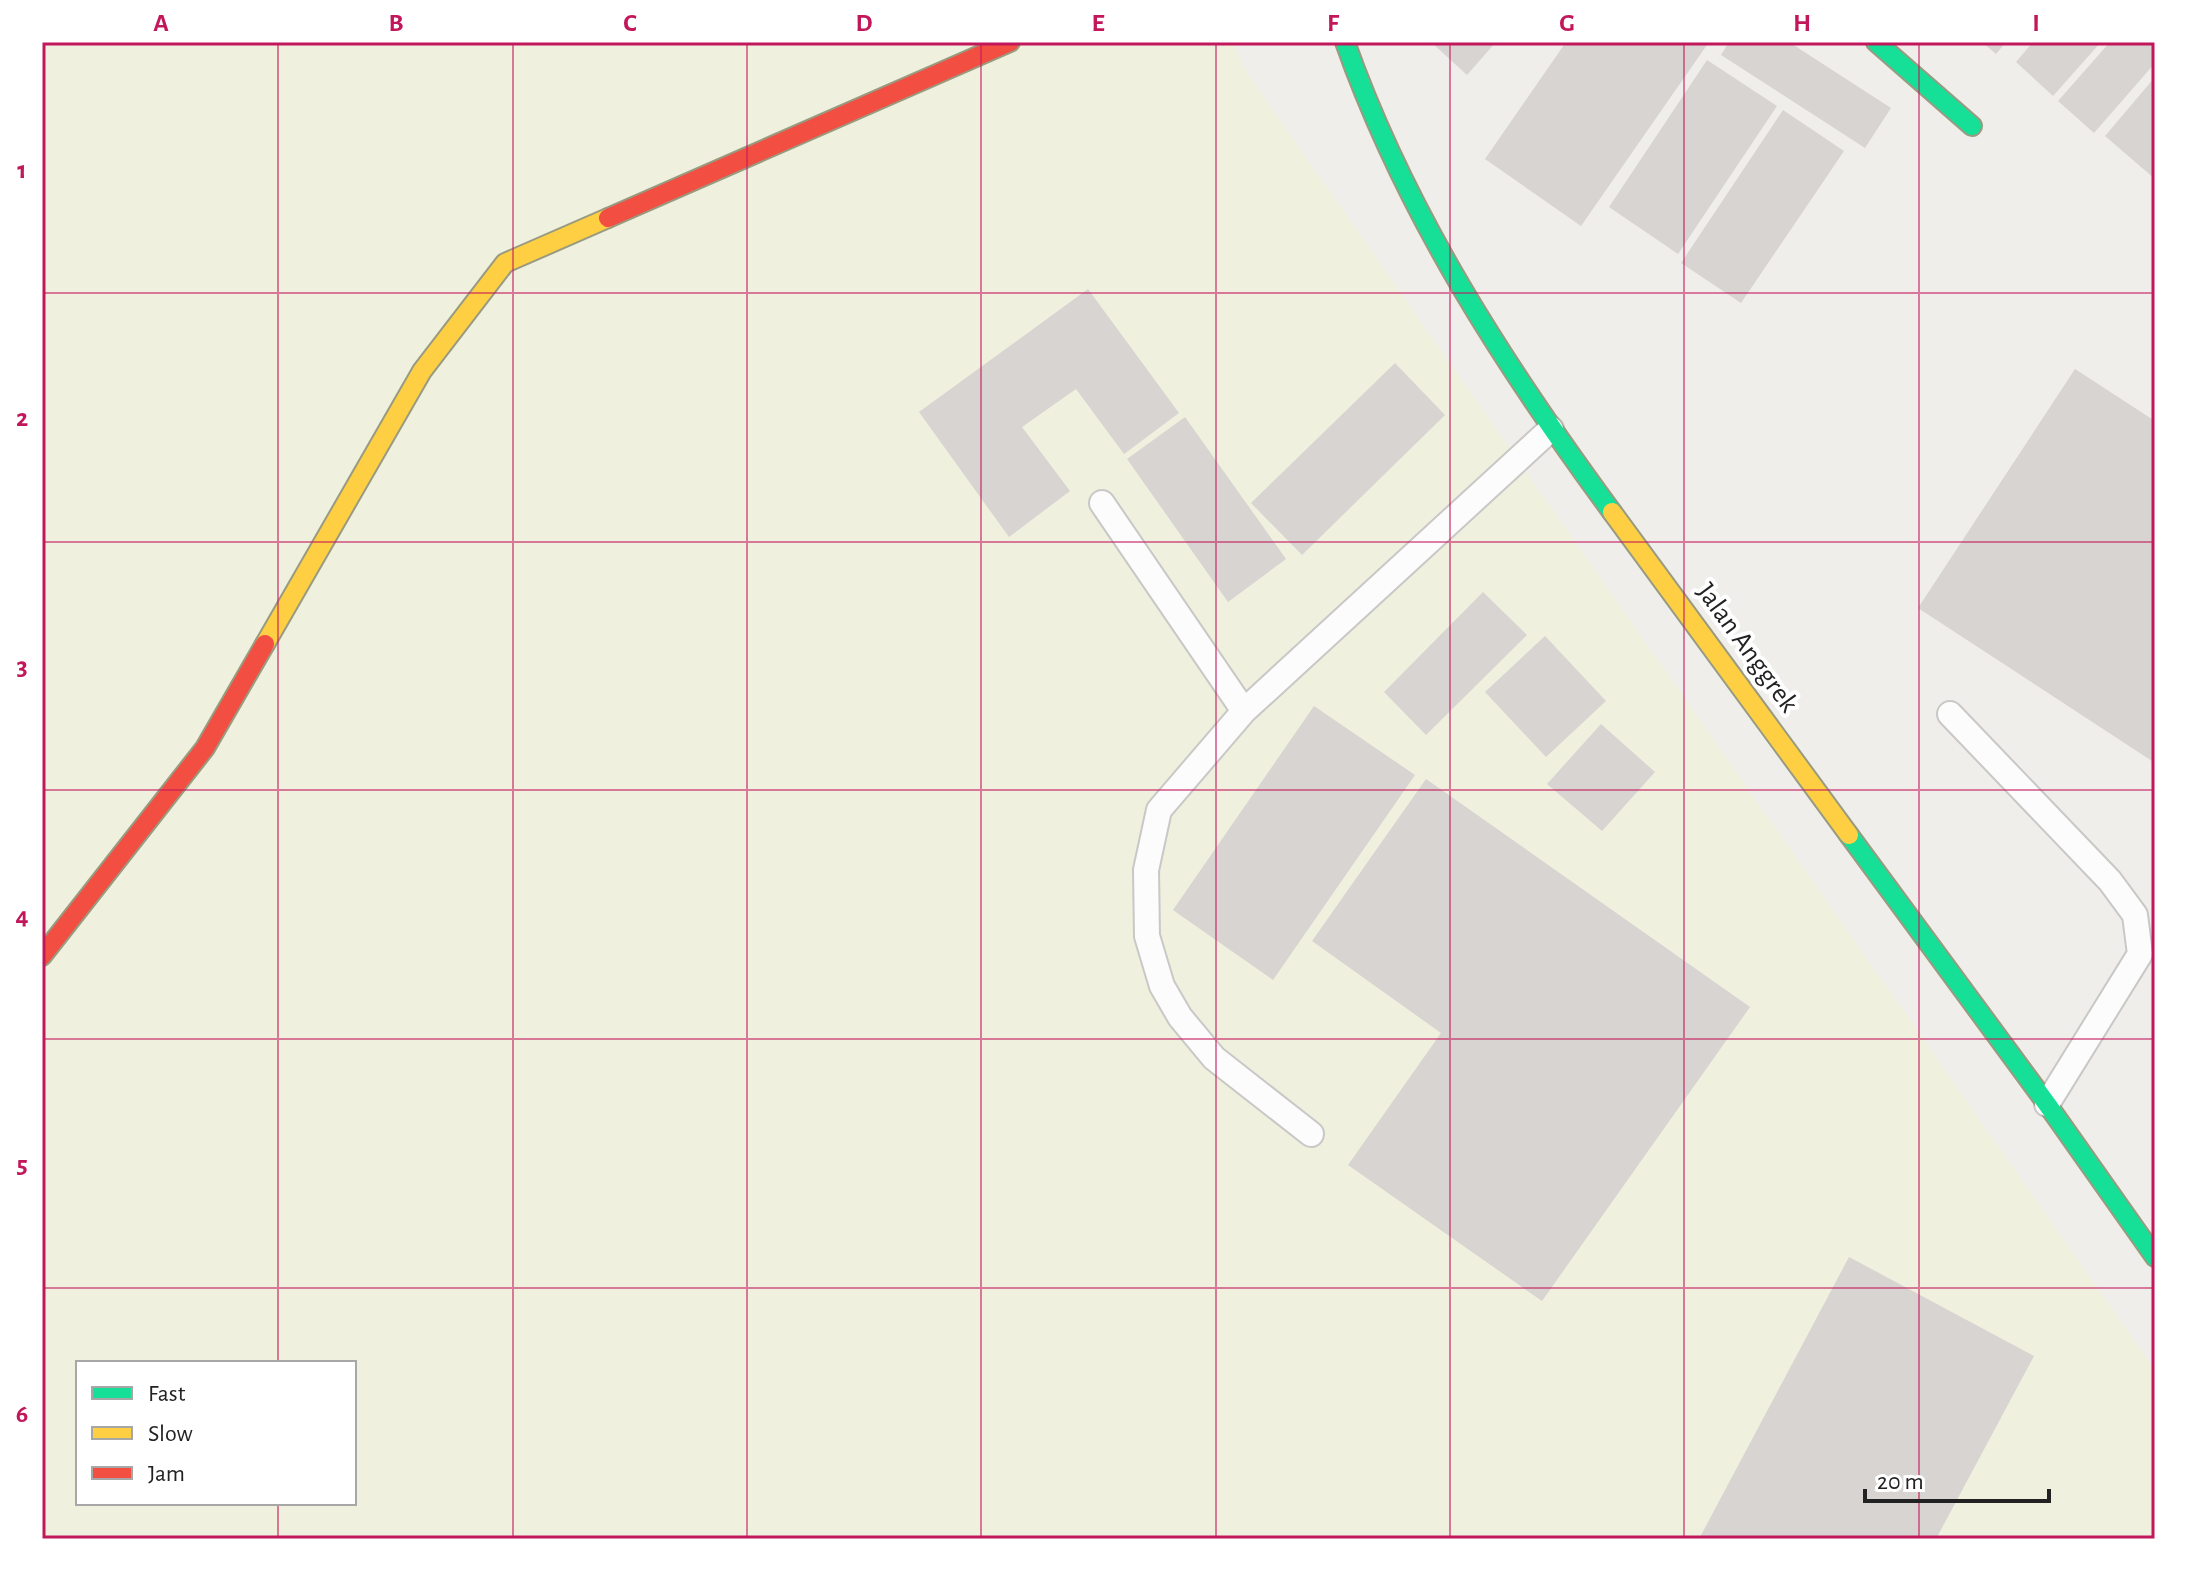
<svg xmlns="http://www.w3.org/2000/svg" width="2197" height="1581" font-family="'Alegreya Sans',sans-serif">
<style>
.farmland{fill:#eff0de;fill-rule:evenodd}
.building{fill:#d7d4d1}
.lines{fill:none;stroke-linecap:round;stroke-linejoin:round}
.lane-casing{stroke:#c9c8c7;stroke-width:28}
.fast-casing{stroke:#999b81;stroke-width:22}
.slow-casing{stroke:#999b81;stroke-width:22}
.jam-casing{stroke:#999b81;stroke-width:22}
.lane{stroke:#fdfcfc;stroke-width:24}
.fast{stroke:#16e098;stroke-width:18}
.slow{stroke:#ffcf43;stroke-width:18}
.jam{stroke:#f24e42;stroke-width:18}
.grid{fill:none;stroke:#c2185b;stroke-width:2;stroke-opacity:0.55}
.labels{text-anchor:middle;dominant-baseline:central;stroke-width:8;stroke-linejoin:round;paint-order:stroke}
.street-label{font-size:28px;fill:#222;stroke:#fff}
.neatline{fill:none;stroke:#c2185b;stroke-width:3}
.grid-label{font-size:26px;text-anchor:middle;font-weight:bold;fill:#c2185b}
</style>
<rect width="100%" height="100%" fill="#f0eeeb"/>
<path class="farmland" d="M42 42H1233L1247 73 2155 1370V1539H42ZM78 1363H354V1503H78Z"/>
<path class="building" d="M1431 42H1496L1467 75Z
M1566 42H1709L1581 226 1485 159Z
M1729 42H1789L1891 108 1865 148 1721 55Z
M1982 42H2006L1996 54Z
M2033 42H2101L2053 96 2016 62Z
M2110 42H2155V63L2094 133 2058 101Z
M1707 60 1777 106 1678 254 1609 207Z
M2155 77V179L2105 136Z
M1783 110 1844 151 1741 303 1681 263Z
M1088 289 1179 413 1124 454 1076 389 1022 427 1070 491 1009 537 919 412Z
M1395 363 1445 415 1302 555 1251 503Z
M2075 369 2155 421V763L1918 608Z
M1185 417 1286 559 1228 602 1127 459Z
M1483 592 1527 635 1426 735 1384 692Z
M1545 636 1606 701 1546 757 1485 692Z
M1314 706 1415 775 1273 980 1173 910Z
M1601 724 1655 772 1602 831 1547 784Z
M1426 779 1750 1007 1542 1301 1348 1165 1441 1033 1312 941Z
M1849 1257 2034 1356 1936 1539H1699Z"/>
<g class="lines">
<defs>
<path id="lane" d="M1102 503 1244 711
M1950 714 2110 881 2135 915 2140 954 2047 1104
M1311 1134 1214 1058 1180 1017 1162 986 1147 936 1146 870 1159 810 1244 711 1551 429"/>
<path id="fast" d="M1345 42C1406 214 1504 365 1612 512
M1876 42 1972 126
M1849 835 2047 1104 2155 1257"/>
<path id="slow" d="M1612 512 1849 835
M265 644 422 371 505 263 608 218"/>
<path id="jam" d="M608 218 1010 42
M42 956 205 748 265 644"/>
</defs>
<use href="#lane" class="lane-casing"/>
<use href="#fast" class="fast-casing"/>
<use href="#slow" class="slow-casing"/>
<use href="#jam" class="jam-casing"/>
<use href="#lane" class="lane"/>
<use href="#fast" class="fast"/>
<use href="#slow" class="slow"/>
<use href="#jam" class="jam"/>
</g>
<path class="grid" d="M278 42V1363M513 42V1539M747 42V1539M981 42V1539M1216 42V1539M1450 42V1539M1684 42V1539M1919 42V1539M42 293H2155M42 542H2155M42 790H2155M42 1039H2155M42 1288H2155M278 1503V1539"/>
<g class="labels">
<g class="street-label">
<text transform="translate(1747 648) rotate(54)">Jalan Anggrek</text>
</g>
</g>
<rect width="2197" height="1581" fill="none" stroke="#ffffff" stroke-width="88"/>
<rect x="76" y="1361" width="280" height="144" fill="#ffffff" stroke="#a7a7a7" stroke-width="2"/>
<rect x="92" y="1387" width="40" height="12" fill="#16e098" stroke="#a7a7a7" stroke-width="2"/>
<text x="148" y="1401" font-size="24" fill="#222222">Fast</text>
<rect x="92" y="1427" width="40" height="12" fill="#ffcf43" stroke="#a7a7a7" stroke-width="2"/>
<text x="148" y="1441" font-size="24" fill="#222222">Slow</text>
<rect x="92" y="1467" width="40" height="12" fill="#f24e42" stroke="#a7a7a7" stroke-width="2"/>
<text x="148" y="1481" font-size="24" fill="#222222">Jam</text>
<path d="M1865 1489v12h184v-12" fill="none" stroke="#222222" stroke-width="4"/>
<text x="1877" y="1489" font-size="24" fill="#222222" stroke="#ffffff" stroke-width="6" paint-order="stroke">20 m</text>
<rect x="44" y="44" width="2109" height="1493" class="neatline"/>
<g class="grid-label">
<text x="161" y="31">A</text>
<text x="396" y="31">B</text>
<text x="630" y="31">C</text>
<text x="864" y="31">D</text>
<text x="1098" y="31">E</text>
<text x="1333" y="31">F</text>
<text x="1567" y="31">G</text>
<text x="1802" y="31">H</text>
<text x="2036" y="31">I</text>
<text x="22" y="178">1</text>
<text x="22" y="426">2</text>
<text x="22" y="675">3</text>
<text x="22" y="924">4</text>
<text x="22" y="1173">5</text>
<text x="22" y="1422">6</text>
</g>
</svg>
